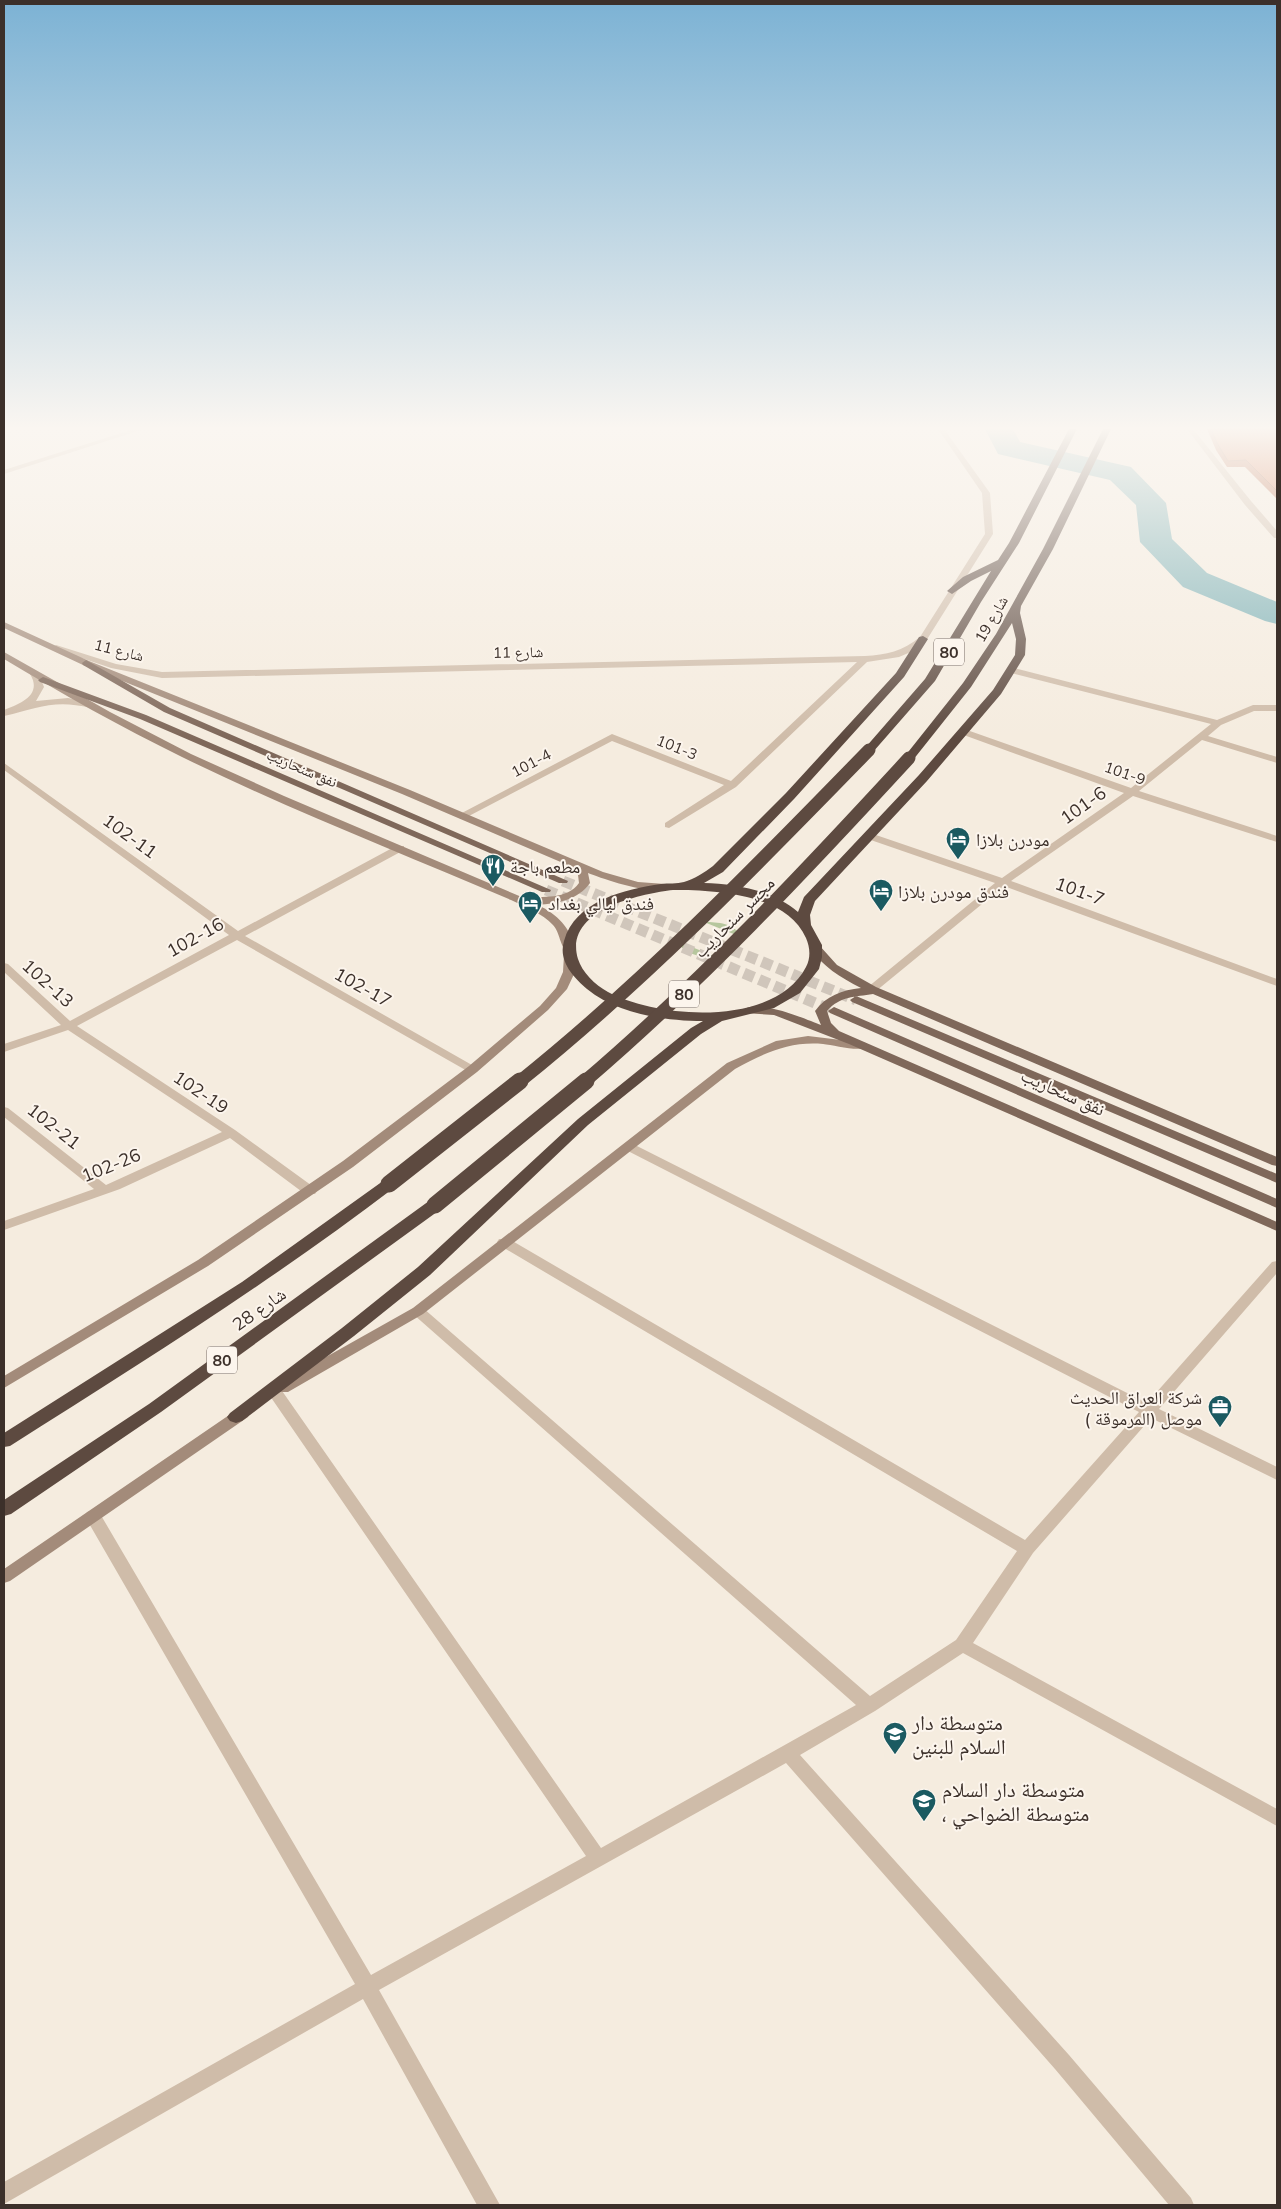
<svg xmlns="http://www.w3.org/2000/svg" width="1281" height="2209" font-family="Mulish,'Noto Naskh Arabic',sans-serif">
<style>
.green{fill:#b6c69d;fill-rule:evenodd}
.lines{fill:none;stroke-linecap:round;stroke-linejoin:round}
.river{fill:#7bb0b5;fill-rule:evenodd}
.primary-tunnel{stroke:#d0c6bb;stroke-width:11;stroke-dasharray:11 5.5;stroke-linecap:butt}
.street{fill:#cfbca9;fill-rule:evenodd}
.secondary{fill:#a38b7a;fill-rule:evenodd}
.primary{fill:#7f685a;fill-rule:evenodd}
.highway{fill:#5d4a40;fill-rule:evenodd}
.highway-bridge-far1{stroke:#5d4a40;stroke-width:13}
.highway-bridge{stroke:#5d4a40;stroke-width:17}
.wall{fill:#b35c39}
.building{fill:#d06b42;stroke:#924b2e}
.labels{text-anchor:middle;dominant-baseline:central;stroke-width:4;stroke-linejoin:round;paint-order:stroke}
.far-street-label{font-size:15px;fill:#3c302a;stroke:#fcf5ed}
.shield{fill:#fcf5ed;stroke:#766b64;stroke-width:1}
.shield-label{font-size:16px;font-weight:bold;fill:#3c302a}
.street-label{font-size:18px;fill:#3c302a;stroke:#fcf5ed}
.poi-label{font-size:18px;fill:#3c302a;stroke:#fcf5ed;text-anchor:start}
.near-poi-label{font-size:21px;fill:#3c302a;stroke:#fcf5ed;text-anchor:start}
</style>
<rect width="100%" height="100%" fill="#f5ecdf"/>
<path class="green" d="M704 922C718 922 734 923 742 937L740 946C724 960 688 962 677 941L679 932 689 925ZM704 922 741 937 714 956 677 941Z"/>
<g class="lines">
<path class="river" d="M985 429H1013L1020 442 1131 467 1166 503 1172 539 1207 573 1277 602V624L1265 621 1183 587 1140 542 1136 505 1110 480 998 454Z"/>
<path class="primary-tunnel" d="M563 881 856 1000
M546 890 834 1011"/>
<path class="street" d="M134 429H144L4 474V470Z
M938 429H944L990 493 993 534 926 641 913 651 899 657 867 662 736 787 669 828 665 827V823L724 785 612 741 467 817 463 818 458 815 612 734 731 781 857 662 162 678 111 668 52 648 56 645 116 664 162 672 865 656C886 655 903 651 920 637L985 534 982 493Z
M1187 429H1193L1251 501 1277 531V538H1274L1245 505Z
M1010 667 1217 720 1253 705H1277V711H1254L1221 725 1208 736 1277 757V763L1202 740 1139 791 1277 836V842L1133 796 1011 881 1277 979V986L1004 886 876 991H868L866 989 868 987 995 883 865 838V834H873L1002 878 1124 793 961 734V730H967L1131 788 1211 724 1007 672V668Z
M35 671 38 672 44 687 36 701 68 698 94 703 96 705 91 708C54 699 39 708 4 716V710C20 704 43 695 30 674Z
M4 763 238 931 396 846H404V850L245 936 479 1069 473 1073 469 1072 237 940 77 1026 235 1130 315 1188 317 1191 315 1194H305L230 1138 120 1189 4 1230V1221L94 1189 4 1117V1107L8 1108 106 1185 222 1132 68 1030 4 1052V1044L61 1025 4 972V963L8 964 70 1021 229 935 4 770Z
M629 1142 1147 1403 1272 1262 1277 1261V1273L1159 1409 1277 1467V1480L1151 1418 1033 1553 973 1643 1277 1809V1826L963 1653 875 1711 800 1755 1069 2055 1191 2198 1194 2205H1169L1055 2069 786 1763 379 1990 500 2205H477L363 1999 4 2204V2182L355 1984 87 1520 85 1516 87 1512 93 1510 99 1512 371 1975 586 1856 270 1396 268 1392 270 1388H280L601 1848 856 1705 413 1314 411 1311 413 1308H423L870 1696 956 1640 1017 1551 499 1245 497 1242 499 1239H509L1025 1540 1139 1412 624 1149 623 1146Z"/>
<path class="secondary" d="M4 622 89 661 410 790 603 872 638 882 665 884 670 887C658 898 603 879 588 873L590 883C578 900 558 903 538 905 558 915 570 927 575 949L571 952 576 955 575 972 567 989 548 1010 477 1072 353 1167 208 1266 4 1388V1376L198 1260 343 1161 469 1066 540 1006 556 988 563 972 564 955 568 952C560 948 560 932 553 925 542 913 525 907 511 900 401 853 290 810 182 757 121 727 62 694 4 659V652L110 712 191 754 284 796 524 898C543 896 567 900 579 883L578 875 570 866 402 794 83 665 4 628Z
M808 1036 866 1043 868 1046C862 1053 834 1045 823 1044 790 1041 764 1053 735 1069L423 1314 288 1392H278L276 1388 278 1384 413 1308 727 1063 776 1041Z
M243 1408 248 1409 250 1413 248 1417 10 1581 4 1583V1569L238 1409Z"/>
<path class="primary" d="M86 660 170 708 568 881 567 883H559L164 712 83 665 82 663Z
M43 677 146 715 551 890 550 892H542L140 719 40 682 38 680Z
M815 944 819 945 837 965 876 987 1277 1157V1166L1272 1165 873 994C855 997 840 996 827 1011L831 1023 839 1031 1277 1222V1231L849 1044 774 1015 744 1013 742 1011C755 997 805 1019 821 1025L815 1011C826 996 842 990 861 988 840 977 823 967 809 947Z
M856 996 1277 1174V1183L852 1002 850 1000Z
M834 1007 1277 1199V1208L830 1013 828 1011Z"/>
<path class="highway" d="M1069 429H1077L1019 543 981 602 935 681 873 752H865L863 750 865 748 925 679 991 571 971 581 952 594 947 591 963 577 998 560 1009 543Z
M1103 429H1111L1053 549 1021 606 1020 613 1026 639 1025 655 1001 694 927 781 815 901 810 915 811 925 822 945V957L819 969 800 993 774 1008 722 1021 701 1034 588 1125 430 1275 354 1336 242 1421 236 1423 230 1421 227 1417 230 1413 342 1328 418 1267 578 1119 691 1028 703 1021C665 1021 617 1014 587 989 573 977 558 961 564 941 575 901 625 889 661 884 668 883 677 884 684 882 694 879 704 873 713 866L786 793 896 673 919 637 923 636 928 639 904 677 794 799 723 872 704 883C735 884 773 890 798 912L804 897 919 775 993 690 1015 655 1016 639 1012 623 971 687 913 760H905L903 758 905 756 963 683 996 634 1043 549ZM673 890C714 890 786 893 806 938 810 947 811 958 806 967 775 1027 658 1019 608 992 595 985 582 972 578 959 563 910 640 894 673 890Z
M389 1179 395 1181 397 1184 395 1187C272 1281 141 1363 10 1446L4 1447V1433L242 1282 383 1181Z
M435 1200 441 1201 443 1205 441 1209 161 1412 11 1514 4 1516V1500L149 1404 429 1201Z"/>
<path class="highway-bridge-far1" d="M519 1082C645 981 756 866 869 750
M584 1082C701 982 805 871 909 758"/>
<path class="highway-bridge" d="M389 1184 520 1081
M435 1205 586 1081"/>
</g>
<path class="wall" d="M1207 429H1277V499L1245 467H1227L1216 450Z"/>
<path class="building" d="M1211 429H1277V491L1246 460 1228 461 1217 443Z"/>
<linearGradient id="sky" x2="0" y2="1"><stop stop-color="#7cb2d4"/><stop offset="0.58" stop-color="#faf6f1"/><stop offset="1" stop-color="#faf6f1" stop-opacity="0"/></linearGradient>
<rect width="1281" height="738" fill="url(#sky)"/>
<defs>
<symbol id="hotel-pin" viewBox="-11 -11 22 30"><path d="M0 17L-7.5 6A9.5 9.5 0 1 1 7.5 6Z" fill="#1b5a61" stroke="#fcf5ed"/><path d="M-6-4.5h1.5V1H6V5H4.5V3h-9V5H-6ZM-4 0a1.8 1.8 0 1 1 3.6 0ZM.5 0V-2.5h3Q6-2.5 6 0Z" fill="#fff"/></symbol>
<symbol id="restaurant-pin" viewBox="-11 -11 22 30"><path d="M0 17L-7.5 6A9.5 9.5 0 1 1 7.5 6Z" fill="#1b5a61" stroke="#fcf5ed"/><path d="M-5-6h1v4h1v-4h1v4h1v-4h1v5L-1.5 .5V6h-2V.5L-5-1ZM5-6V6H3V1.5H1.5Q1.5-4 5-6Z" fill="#fff"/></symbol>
<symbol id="office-pin" viewBox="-11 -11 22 30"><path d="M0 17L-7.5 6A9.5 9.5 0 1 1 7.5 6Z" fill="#1b5a61" stroke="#fcf5ed"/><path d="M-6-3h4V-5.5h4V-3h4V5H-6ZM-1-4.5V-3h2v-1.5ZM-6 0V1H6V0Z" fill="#fff"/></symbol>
<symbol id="school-pin" viewBox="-11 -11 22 30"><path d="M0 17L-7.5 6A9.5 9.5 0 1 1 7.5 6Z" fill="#1b5a61" stroke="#fcf5ed"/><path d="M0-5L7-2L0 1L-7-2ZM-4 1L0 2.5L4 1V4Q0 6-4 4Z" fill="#fff"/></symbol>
</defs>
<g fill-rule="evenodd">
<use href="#hotel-pin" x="944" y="825" width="28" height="38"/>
<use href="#restaurant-pin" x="479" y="852" width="28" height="38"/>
<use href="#hotel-pin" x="867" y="877" width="28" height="38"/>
<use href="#hotel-pin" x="516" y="889" width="28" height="38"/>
<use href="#office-pin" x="1206" y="1393" width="28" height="38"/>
<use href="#school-pin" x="881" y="1720" width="28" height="38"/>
<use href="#school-pin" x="910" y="1787" width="28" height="38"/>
</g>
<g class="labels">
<g class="far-street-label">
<text transform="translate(991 619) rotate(-60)">شارع 19</text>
<text transform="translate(119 650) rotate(14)">شارع 11</text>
<text transform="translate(518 652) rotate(-1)">شارع 11</text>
<text transform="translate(677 747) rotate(22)">101-3</text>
<text transform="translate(531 763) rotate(-28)">101-4</text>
<text transform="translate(302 768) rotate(23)">نفق سنحاريب</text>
<text transform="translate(1125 773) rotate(19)">101-9</text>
</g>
<g class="shield">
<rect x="934" y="638.5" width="30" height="27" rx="4"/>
<rect x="669" y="980.5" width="30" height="27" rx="4"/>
<rect x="207" y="1346.5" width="30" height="27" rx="4"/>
</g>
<g class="shield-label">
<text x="949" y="652">80</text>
<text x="684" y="994">80</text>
<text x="222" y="1360">80</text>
</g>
<g class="street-label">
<text transform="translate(1083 805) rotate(-35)">101-6</text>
<text transform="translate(130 836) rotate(36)">102-11</text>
<text transform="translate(1080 891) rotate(20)">101-7</text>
<text transform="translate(734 917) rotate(-45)">مجسر سنحاريب</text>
<text transform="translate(195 937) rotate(-29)">102-16</text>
<text transform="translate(48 983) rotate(42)">102-13</text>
<text transform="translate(363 987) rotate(29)">102-17</text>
<text transform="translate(201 1092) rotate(34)">102-19</text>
<text transform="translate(1063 1092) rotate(24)">نفق سنحاريب</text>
<text transform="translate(54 1126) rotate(38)">102-21</text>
<text transform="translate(111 1165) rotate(-22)">102-26</text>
<text transform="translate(259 1309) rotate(-35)">شارع 28</text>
</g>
<g class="poi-label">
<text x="976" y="839">مودرن بلازا</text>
<text x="510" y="866">مطعم باجة</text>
<text x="898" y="891">فندق مودرن بلازا</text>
<text x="548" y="903">فندق ليالي بغداد</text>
<text x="1202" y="1397" text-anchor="end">شركة العراق الحديث<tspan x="1202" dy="21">( المرموقة) موصل</tspan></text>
</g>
<g class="near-poi-label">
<text x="912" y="1722">متوسطة دار<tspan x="912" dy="24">السلام للبنين</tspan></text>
<text x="942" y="1789">متوسطة دار السلام<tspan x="942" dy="24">، متوسطة الضواحي</tspan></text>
</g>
</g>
<rect width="1281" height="2209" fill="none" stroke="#3c302a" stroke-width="10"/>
</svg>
